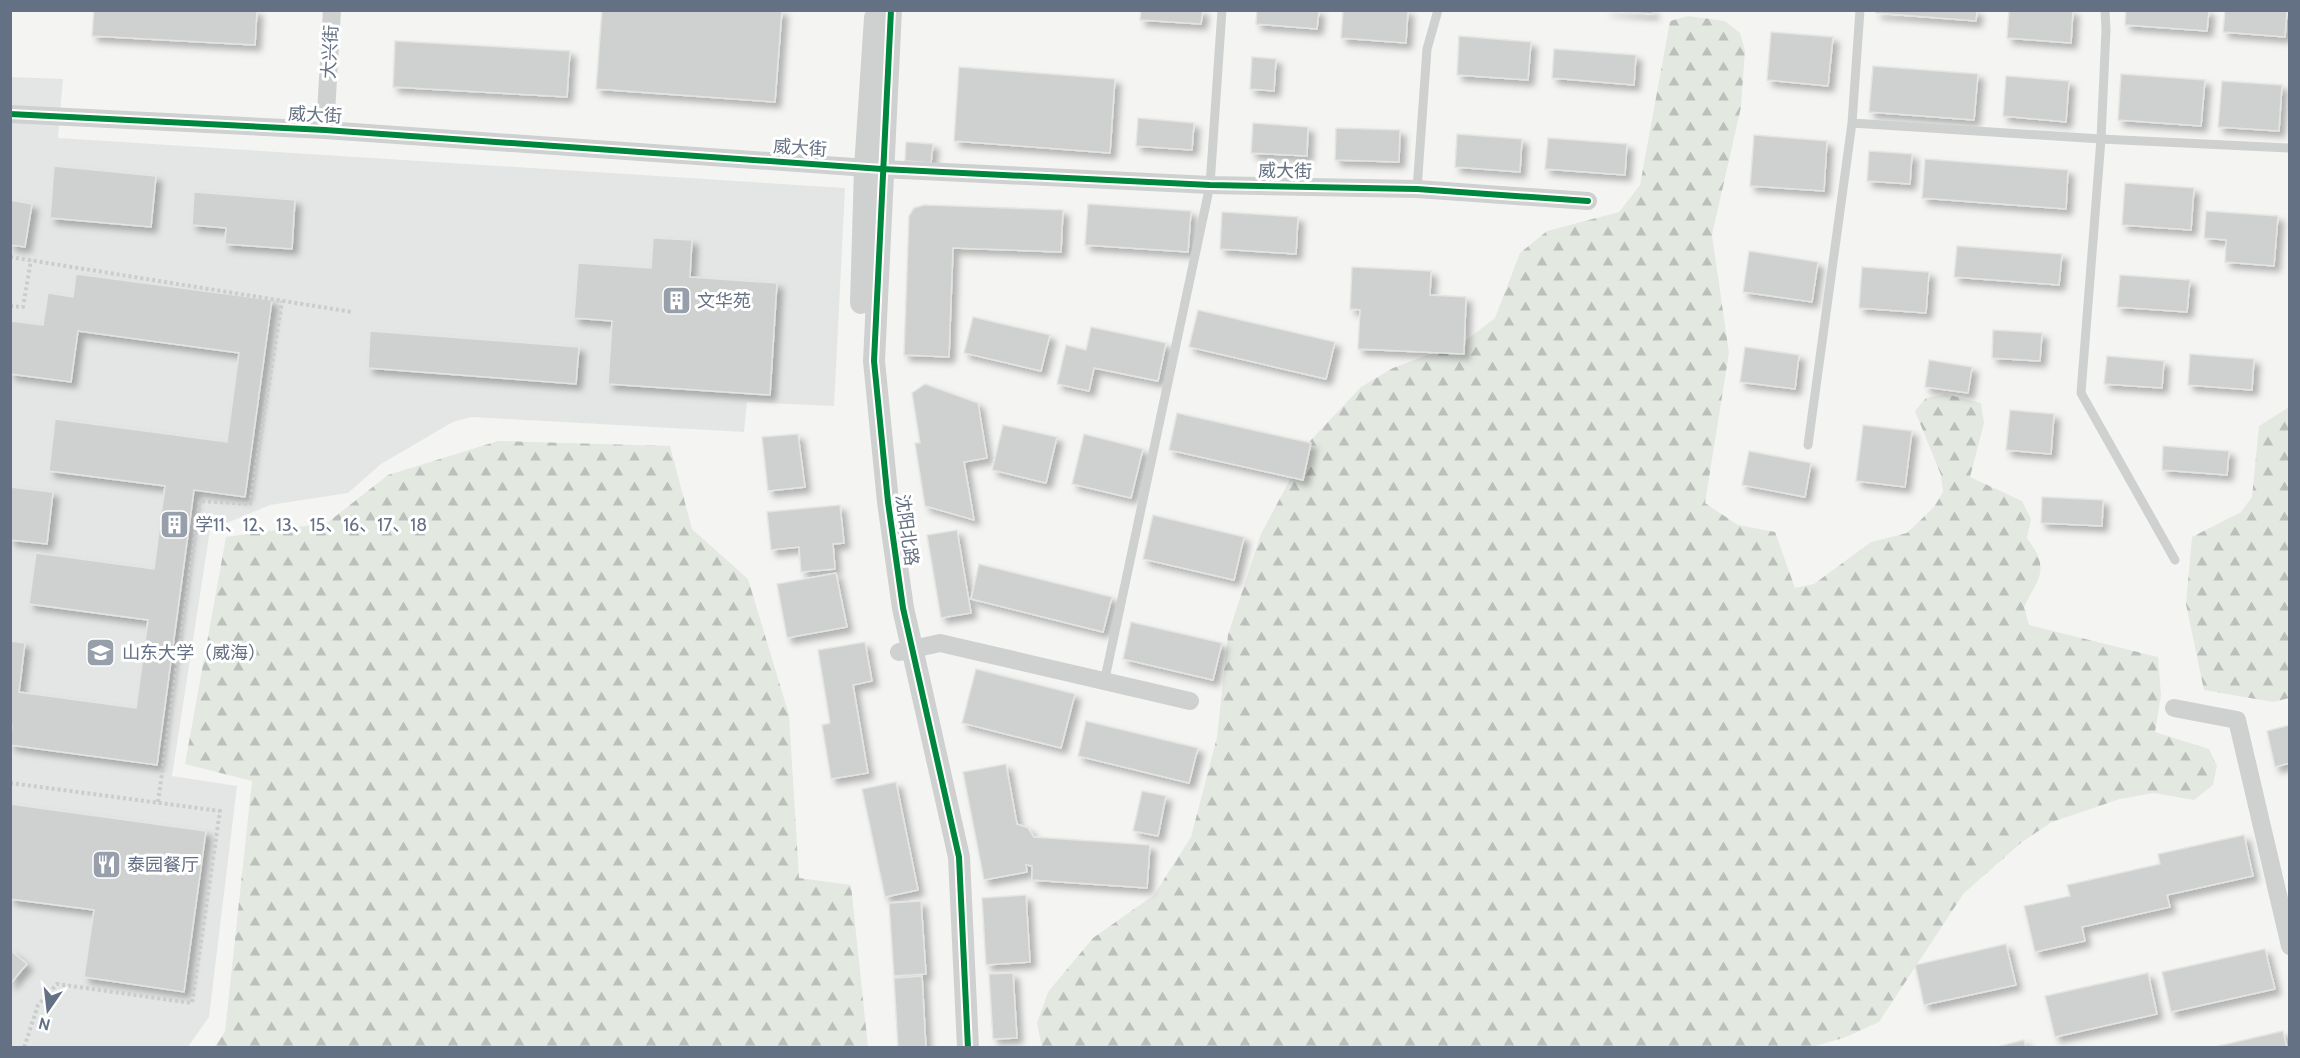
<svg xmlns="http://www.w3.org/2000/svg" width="2300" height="1058" font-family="Cabin,'Noto Sans SC',sans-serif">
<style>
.built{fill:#e4e6e5}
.forest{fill:url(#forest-firs)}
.building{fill:#cfd1d1;stroke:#e4e4e2;stroke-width:1.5;filter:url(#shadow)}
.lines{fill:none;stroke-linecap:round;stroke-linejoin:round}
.path{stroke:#cbcccd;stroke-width:4;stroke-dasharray:3 3;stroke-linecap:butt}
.service{stroke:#cfd0d0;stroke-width:9}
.minor{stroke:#cfd0d0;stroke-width:18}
.tertiary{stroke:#cfd0d0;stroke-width:22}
.cycleway-casing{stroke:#fff;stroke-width:10}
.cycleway{stroke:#00873e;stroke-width:6}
.labels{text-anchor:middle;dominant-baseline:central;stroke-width:6;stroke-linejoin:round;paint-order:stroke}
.street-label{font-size:18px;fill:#647083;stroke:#fff}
.poi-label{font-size:18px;fill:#647083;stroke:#fff;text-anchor:start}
</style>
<defs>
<pattern id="forest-firs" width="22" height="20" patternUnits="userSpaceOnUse" patternTransform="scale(1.5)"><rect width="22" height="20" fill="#e3e8e1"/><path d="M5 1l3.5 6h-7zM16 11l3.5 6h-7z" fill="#bcc0bc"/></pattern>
<filter id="shadow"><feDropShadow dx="5.5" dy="5.5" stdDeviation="3" flood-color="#0004"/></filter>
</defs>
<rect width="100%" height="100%" fill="#f4f5f3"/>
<path class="built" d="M11 77 63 79 58 138 845 188 834 406 747 402 744 432 471 417 453 422 381 464 348 493 270 505 210 530 172 776 237 786 209 1017 188 1047 11 1048Z"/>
<path class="forest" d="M1688 16 1725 21 1740 33 1745 51 1741 107 1712 235 1729 353 1705 503 1738 525 1775 532 1795 588 1814 584 1871 542 1907 533 1934 507 1943 492 1941 475 1915 411 1926 398 1945 394 1981 403 1984 423 1970 477 2022 501 2031 519 2027 538C2050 569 2040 576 2024 607L2029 625 2158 657 2161 695 2155 732 2209 749 2217 766 2213 785 2194 800 2154 793 2120 799 2052 822 2022 842 1964 893 1879 1022 1846 1037 1812 1047 1042 1048 1037 1023 1048 992 1093 938 1154 895 1191 837 1217 737 1228 635 1261 534 1311 440 1361 387 1393 368 1465 341 1495 318 1520 253 1547 231 1619 212 1640 185 1670 21Z
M2289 407V698L2273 702 2204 690 2186 604 2192 537 2241 512 2252 497 2259 426Z
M498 441 670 446 692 529 748 579 789 715 799 878 851 885 868 1047H214L225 1032 252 781 185 764 226 537 327 523 388 475Z"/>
<path class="building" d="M94 10H257L255 45 92 36Z
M602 10H782L775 102 596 89Z
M1141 10H1203L1201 24 1140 20Z
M1257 10H1319L1317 29 1256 24Z
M1343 10H1408L1406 43 1341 38Z
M1605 10H1653V14Z
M1876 10H1977L1976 21 1876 13Z
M2009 10H2073L2071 43 2007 38Z
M2126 10H2209L2207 31 2125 25Z
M2225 10H2287L2285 37 2223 32Z
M1771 32 1833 37 1828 86 1767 80Z
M1459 36 1531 42 1528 80 1457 75Z
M395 41 570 51 567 97 393 87Z
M1554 49 1636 55 1634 85 1552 78Z
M1252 57 1276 59 1274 91 1250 89Z
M1873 66 1978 74 1974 120 1869 112Z
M959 67 1115 79 1110 153 954 141Z
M2121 74 2205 80 2201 126 2118 120Z
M2006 76 2069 81 2066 122 2003 116Z
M2222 81 2282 85 2279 131 2218 127Z
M1138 118 1194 123 1192 150 1136 146Z
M1253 123 1308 127 1307 156 1251 153Z
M1336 128 1400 130 1399 162 1335 160Z
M1457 134 1522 139 1520 172 1455 167Z
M1754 135 1827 141 1824 191 1750 186Z
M1548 138 1627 144 1625 175 1545 169Z
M906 142 933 144 931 163 905 161Z
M1869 151 1912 154 1910 184 1867 181Z
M1925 159 2068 170 2066 209 1922 198Z
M54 166 156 176 151 227 50 218Z
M2125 183 2194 188 2191 230 2122 225Z
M194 192 295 200 292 249 225 244 226 228 192 225Z
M10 200 32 204 25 247 10 245Z
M1088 204 1191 211 1188 252 1085 245Z
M924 205 1063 210 1061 252 953 248 949 357 904 355 909 216 914 208Z
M2206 211 2278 216 2274 266 2225 262 2226 240 2204 238Z
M1222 212 1298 217 1296 254 1220 249Z
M653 238 692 240 690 277 777 283 770 395 608 384 612 321 574 318 578 263 651 268Z
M1957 246 2062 254 2059 285 1954 277Z
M1749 251 1818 262 1812 302 1743 292Z
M1352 267 1431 271 1430 295 1466 297 1464 354 1358 349 1360 310 1350 309Z
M1862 267 1929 272 1926 313 1859 308Z
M76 274 272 300 245 497 194 490 157 765 10 745 12 726H10V641L25 643 19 692 136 708 148 620 29 604 36 553 154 569 165 486 49 471 55 419 227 442 239 353 78 331 71 382 10 374V321L43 325 48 293 73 297Z
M2120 275 2190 280 2187 312 2117 307Z
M1198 310 1335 342 1326 379 1189 347Z
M973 317 1050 335 1041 371 964 353Z
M1091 327 1166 343 1158 381 1094 368 1089 391 1057 384 1066 345 1086 350Z
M1993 330 2042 333 2040 361 1992 358Z
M370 331 579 347 576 384 368 368Z
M1745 347 1799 355 1795 389 1740 382Z
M2190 354 2254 359 2252 390 2188 385Z
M2107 356 2164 361 2162 388 2104 384Z
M1929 360 1972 367 1968 393 1925 387Z
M925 384 978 403 987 458 964 462 974 520 925 506 915 443H920L912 393Z
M2010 410 2054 414 2051 454 2006 450Z
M1177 413 1311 443 1303 480 1169 450Z
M1003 425 1057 437 1046 483 992 470Z
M1863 425 1912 431 1905 487 1856 481Z
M798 434 805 487 768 491 762 437Z
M1084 434 1143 449 1131 498 1072 484Z
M2163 446 2229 451 2227 475 2162 470Z
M1749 451 1811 463 1805 497 1742 485Z
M10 487 53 492 47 544 10 540Z
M2042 497 2103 500 2102 526 2041 523Z
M840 505 844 543 833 544 835 569 801 572 799 547 771 550 767 512Z
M1153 515 1244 537 1234 580 1143 559Z
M957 530 971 613 941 618 927 535Z
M979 564 1112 597 1103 632 971 599Z
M836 573 847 627 787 638 777 584Z
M1131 622 1222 643 1213 680 1123 659Z
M865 642 872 681 853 685 868 773 831 779 822 725 830 723 818 650Z
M976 669 1075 694 1061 748 962 723Z
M1086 721 1198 748 1189 783 1078 756Z
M2290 725V763L2275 767 2267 731Z
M1006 764 1017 824 1028 828 1034 837 1150 845 1147 888 1032 880V866L1026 865 1027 872 984 880 963 772Z
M896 782 918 890 885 897 862 789Z
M1142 791 1166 796 1158 836 1133 831Z
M10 804 206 831 184 992 84 977 94 910 10 899Z
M2244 835 2253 876 2167 895 2170 907 2082 927 2085 941 2035 952 2024 906 2070 896 2067 885 2160 864 2158 854Z
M1026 895 1030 962 986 965 982 898Z
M921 901 926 974 894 976 889 903Z
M2006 944 2016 985 1924 1005 1915 965Z
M2265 949 2275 989 2171 1012 2162 972Z
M10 950 27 964 10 984Z
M1013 973 1017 1038 993 1039 989 974Z
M2148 973 2157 1014 2055 1037 2045 996Z
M922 976 926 1048H898L894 978Z
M2283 1031 2287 1048H2210Z
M2024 1040 2026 1048H1993Z"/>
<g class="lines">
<path class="path" d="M10 257 352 312
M10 306 23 307 31 260
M10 783 220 811 192 1003 57 984 38 1005 24 1048
M158 802 200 501 250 504 282 301"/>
<path class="service" d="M2105 10 2106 30 2101 139 2081 393 2175 560
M1852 123 2101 139 2290 148
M1417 189 1427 49 1438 10
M1808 445 1852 123 1860 10
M1104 683 1210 185 1222 10"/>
<path class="minor" d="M10 114 325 130 882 169 1210 185 1417 189 1588 201
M325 130 332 10
M899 652 940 643 1190 701
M2174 708 2237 720 2290 946"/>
<path class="tertiary" d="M891 10 874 361 888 502 903 608 959 857 968 1048
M861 303 865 168 875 18"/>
<defs>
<path id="cycleway" d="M891 10 874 361 888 502 903 608 959 857 968 1048
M10 114 325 130 882 169 1210 185 1417 189 1588 201"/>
</defs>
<use href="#cycleway" class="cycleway-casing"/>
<use href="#cycleway" class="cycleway"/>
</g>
<defs>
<symbol id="building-square" viewBox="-11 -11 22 22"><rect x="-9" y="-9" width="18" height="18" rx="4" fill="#969faa" stroke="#fff"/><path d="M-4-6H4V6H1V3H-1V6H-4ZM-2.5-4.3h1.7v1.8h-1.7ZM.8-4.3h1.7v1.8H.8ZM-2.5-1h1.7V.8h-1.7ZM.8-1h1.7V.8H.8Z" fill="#fff"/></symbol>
<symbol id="university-square" viewBox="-11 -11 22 22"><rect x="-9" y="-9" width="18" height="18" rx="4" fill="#969faa" stroke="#fff"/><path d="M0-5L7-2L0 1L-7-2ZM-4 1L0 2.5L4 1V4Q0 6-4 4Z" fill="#fff"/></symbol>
<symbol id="restaurant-square" viewBox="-11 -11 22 22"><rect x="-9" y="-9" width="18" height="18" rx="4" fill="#969faa" stroke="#fff"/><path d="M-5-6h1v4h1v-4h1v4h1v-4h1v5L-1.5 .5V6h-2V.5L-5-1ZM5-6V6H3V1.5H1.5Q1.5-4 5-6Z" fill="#fff"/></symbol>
</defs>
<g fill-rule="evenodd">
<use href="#building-square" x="660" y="284" width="33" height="33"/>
<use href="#building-square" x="158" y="508" width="33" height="33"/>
<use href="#university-square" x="84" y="636" width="33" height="33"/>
<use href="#restaurant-square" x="90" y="848" width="33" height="33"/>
</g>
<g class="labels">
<g class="street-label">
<text transform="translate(330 52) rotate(-87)">大兴街</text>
<text transform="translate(315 115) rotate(3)">威大街</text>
<text transform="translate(800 148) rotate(4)">威大街</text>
<text transform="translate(1285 171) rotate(1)">威大街</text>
<text transform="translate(907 530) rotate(82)">沈阳北路</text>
</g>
<g class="poi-label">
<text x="697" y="301">文华苑</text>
<text x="195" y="525">学11、12、13、15、16、17、18</text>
<text x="122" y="653">山东大学（威海）</text>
<text x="127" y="865">泰园餐厅</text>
</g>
</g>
<rect width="2300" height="1058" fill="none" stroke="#647083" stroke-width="24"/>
<g transform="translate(48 1010) rotate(194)" stroke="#ffffff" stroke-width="4.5" paint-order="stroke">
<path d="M0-4.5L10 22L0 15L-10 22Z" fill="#647083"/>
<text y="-9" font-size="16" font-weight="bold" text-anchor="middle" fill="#647083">N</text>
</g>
</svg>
